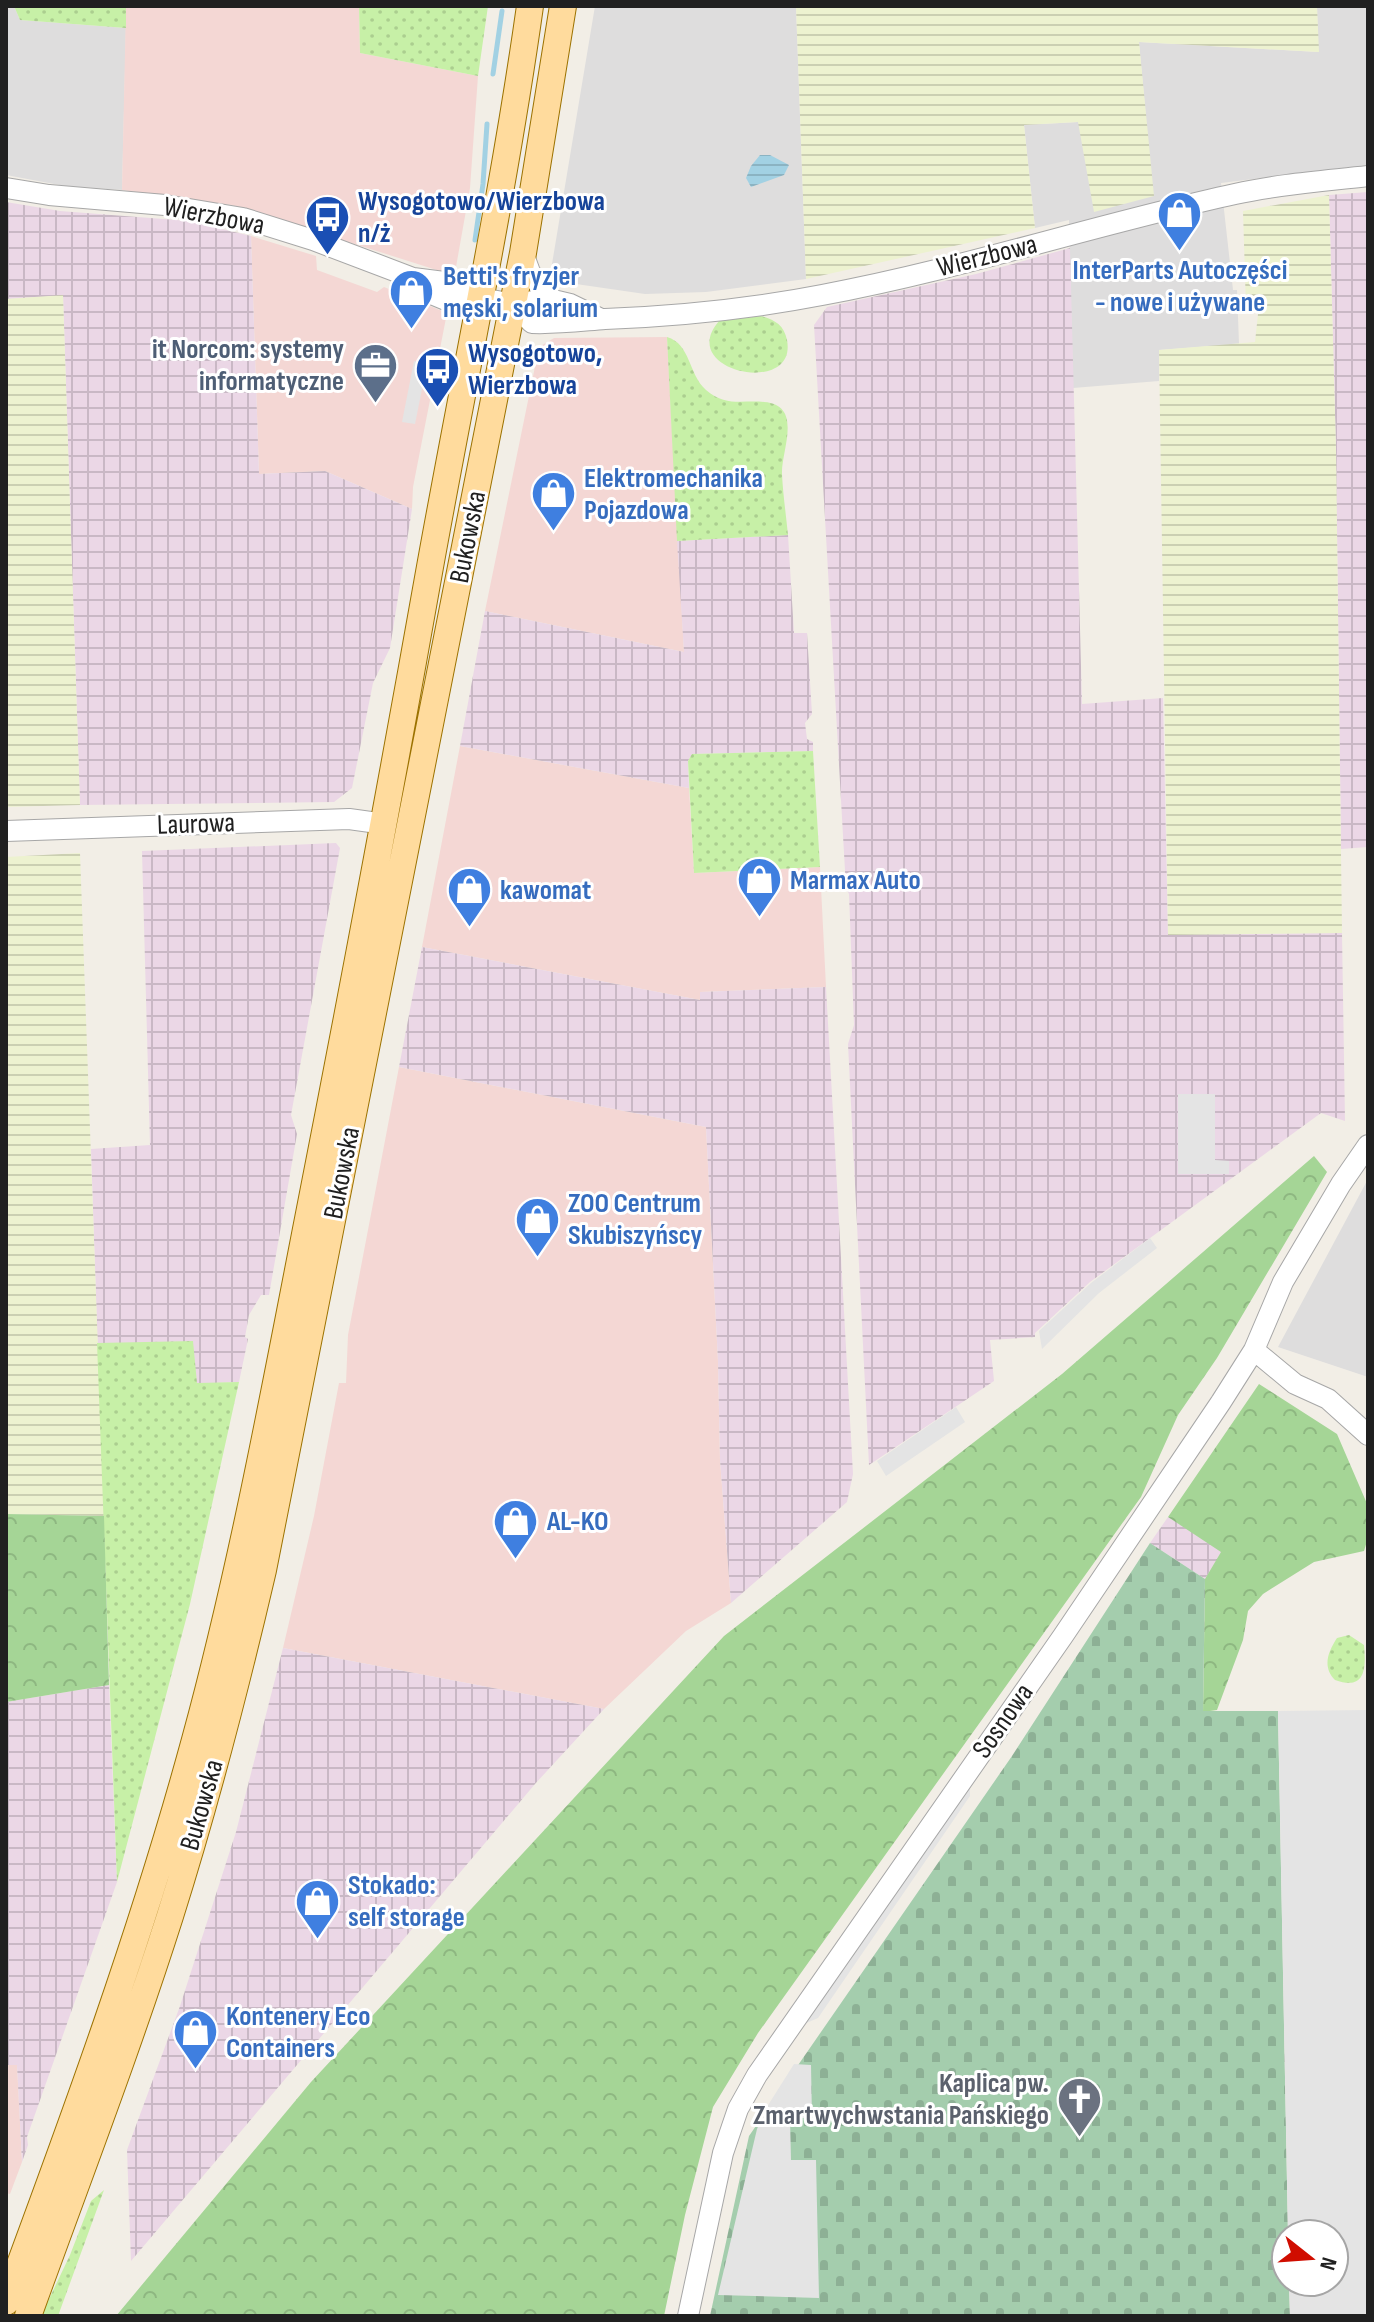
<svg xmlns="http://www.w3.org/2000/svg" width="1374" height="2322" font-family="'Sofia Sans Condensed',sans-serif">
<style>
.residential{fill:#dedddd}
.commercial{fill:#f4d7d4}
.industrial{fill:url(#industrial-grid)}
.farmland{fill:url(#farmland-rules)}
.grass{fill:url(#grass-dots)}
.forest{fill:url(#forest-crowns)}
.cemetery{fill:url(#cemetery-stones)}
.parking{fill:#e4e4e4}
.water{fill:url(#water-rules)}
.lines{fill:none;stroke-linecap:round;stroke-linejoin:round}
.stream{stroke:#a2d1e3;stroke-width:5}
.minor-casing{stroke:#a7a7a7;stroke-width:22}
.major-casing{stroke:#9c7200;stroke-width:28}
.minor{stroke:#fff;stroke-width:20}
.major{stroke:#ffdb9d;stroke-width:26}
.labels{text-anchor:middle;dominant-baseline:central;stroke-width:6;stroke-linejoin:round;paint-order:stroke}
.transit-label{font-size:28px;font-weight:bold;fill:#164399;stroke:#fff;text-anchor:start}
.street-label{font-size:28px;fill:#202020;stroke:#fff}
.shop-label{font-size:28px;font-weight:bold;fill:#366cbe;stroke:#fff;text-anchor:start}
.service-label{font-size:28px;font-weight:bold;fill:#4e5e75;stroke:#fff;text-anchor:end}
.worship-label{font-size:28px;font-weight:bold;fill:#5b616d;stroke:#fff;text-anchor:end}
</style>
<defs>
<pattern id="industrial-grid" width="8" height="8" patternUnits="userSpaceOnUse" patternTransform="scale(2)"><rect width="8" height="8" fill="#ebd7e6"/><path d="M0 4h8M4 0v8" fill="none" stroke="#c9b8c5"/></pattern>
<pattern id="farmland-rules" width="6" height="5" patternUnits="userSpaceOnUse" patternTransform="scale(2)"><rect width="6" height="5" fill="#edf2d0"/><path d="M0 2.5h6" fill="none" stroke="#cbcfb2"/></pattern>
<pattern id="grass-dots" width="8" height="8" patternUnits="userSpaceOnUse" patternTransform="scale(2)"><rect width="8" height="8" fill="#c7f0a7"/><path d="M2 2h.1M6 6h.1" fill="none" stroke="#abce8f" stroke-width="1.8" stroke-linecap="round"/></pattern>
<pattern id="forest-crowns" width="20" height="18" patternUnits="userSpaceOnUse" patternTransform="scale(2)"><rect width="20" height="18" fill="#a5d596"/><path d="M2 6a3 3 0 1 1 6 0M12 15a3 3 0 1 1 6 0" fill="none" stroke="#8eb781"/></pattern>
<pattern id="cemetery-stones" width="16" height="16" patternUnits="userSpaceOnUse" patternTransform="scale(2)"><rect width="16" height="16" fill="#a4cdad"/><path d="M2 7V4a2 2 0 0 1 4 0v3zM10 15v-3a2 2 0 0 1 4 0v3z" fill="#8db095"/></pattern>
<pattern id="water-rules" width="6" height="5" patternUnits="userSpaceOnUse" patternTransform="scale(2)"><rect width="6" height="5" fill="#a2d1e3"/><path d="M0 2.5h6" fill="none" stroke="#8bb3c2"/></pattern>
</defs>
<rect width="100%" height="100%" fill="#f2eee6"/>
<path class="residential" d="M6 6H14L20 20 126 28 122 190 65 186 6 175Z
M595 6H796L806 279 706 292 645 294 576 284 551 270Z
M1317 6H1368V165L1221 183 1233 290H1237L1239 344 1159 350V381L1073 388 1069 220 1035 228 1024 125 1078 122 1153 196 1139 42 1318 52Z
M1368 1179V1377L1278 1347Z"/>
<path class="commercial" d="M126 6H359L360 53 478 76 470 188 456 267 446 273 232 205 122 190Z
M251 236 316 256 317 270 377 292 384 287 447 313 413 487 412 509 325 471 259 474Z
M667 337 684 652 485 611 539 347 554 338Z
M460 746 689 788 694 873 820 867 826 987 700 992V1000L422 947Z
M399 1067 706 1127 718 1361 720 1460 731 1603 686 1631 604 1709 283 1648 314 1516 339 1383H346L348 1335Z
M17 2064 22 2162 10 2194 6 2193V2065Z"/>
<path class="industrial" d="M1368 192V847L1341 849 1336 450 1329 195Z
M6 202 60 211 189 221 251 236 259 474 325 471 412 509 390 648 373 683 352 788 334 802 80 805 63 296 6 299Z
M1070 248 1082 704 1163 698 1168 935 1342 933 1345 1121 1321 1113 1090 1282 1035 1333V1337L990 1340 994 1381 869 1465 848 1044 854 1025 849 894 846 888 814 325 827 307 976 274Z
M788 535 794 633H807L812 714 805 723 807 739 813 742V751L692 754 688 761 689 788 460 746 485 611 684 652 677 541Z
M336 843 340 848 291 1115 297 1134 269 1295H261L249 1315 245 1337 248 1339 239 1382 99 1388 91 1149 150 1145 142 851Z
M422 947 700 1000V992L826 987 853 1474 847 1502 731 1603 720 1460 718 1361 706 1127 399 1067Z
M1168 1517 1222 1551 1205 1579 1150 1543Z
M283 1648 604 1709 535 1784 131 2261 127 2150 180 2006 236 1832Z
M109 1685 117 1882 27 2137 28 2145 22 2162 17 2065H6V1702Z"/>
<path class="farmland" d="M796 6H1317L1319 52 1139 42 1154 196 1094 212 1078 122 1024 125 1035 228 806 279Z
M1329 195 1336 450 1342 933 1168 935 1159 350 1255 342 1258 314 1246 308 1243 211Z
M63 295 80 805 6 807V299Z
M80 853 104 1516 6 1514V857Z"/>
<path class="grass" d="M14 6H126V28L20 20Z
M359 6H488L478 76 360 53Z
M761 316C775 320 784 325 787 340 798 397 675 372 719 321Z
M667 337C691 344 688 374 706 390 726 407 741 400 764 402 804 405 781 451 782 474 783 494 786 515 788 535L677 541Z
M813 751 820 867 694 873 688 761 692 754Z
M193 1341 197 1383 239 1382 190 1604 117 1882 97 1343Z
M1349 1635 1364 1645C1366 1668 1366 1691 1335 1680 1322 1667 1328 1652 1337 1638Z
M104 2190 58 2316H41L70 2255 91 2201Z"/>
<path class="forest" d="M1314 1156 1327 1172 1217 1358 1178 1415 1141 1497 758 2033 713 2107 685 2215 664 2316H116L311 2082 724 1636 1062 1374Z
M1259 1384 1337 1434 1368 1506V1538L1364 1551 1314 1562 1263 1594 1248 1611 1243 1640 1217 1710 1203 1712 1205 1579 1221 1552 1168 1517Z
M6 1514 104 1516 109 1685 6 1702Z"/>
<path class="cemetery" d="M1150 1543 1205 1579 1203 1711H1278L1288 2234H1286V2282H1289L1290 2316H710L749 2136 1012 1756Z"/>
<path class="parking" d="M414 361 427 364 415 424 402 422Z
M1178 1094H1215V1160L1229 1161V1174H1178Z
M1150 1238 1157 1248 1099 1293 1042 1349 1039 1331 1091 1283Z
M956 1407 965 1422 886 1476 877 1461Z
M1368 1710V2316H1290L1289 2282H1334V2234H1288L1278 1711Z
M970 1782V1796L818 2018 804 2024Z
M794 2064 811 2065 812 2118H790L791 2160H816L819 2298 718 2295 757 2129 765 2110Z"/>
<path class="water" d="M760 155H770L789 165 784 175 751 187 746 178 751 166Z"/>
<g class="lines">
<path class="stream" d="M493 74 502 11
M475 240 483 184 487 124"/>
<defs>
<path id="minor" d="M6 188 49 195 165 205 243 218 313 240 413 278 452 283 481 298
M523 253 530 272 549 299
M413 278 434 295 446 300 481 298 513 304 549 299 570 304 601 319
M513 304 532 323C557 324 580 321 605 319 678 316 750 309 822 295 962 269 1097 224 1235 194 1279 184 1324 181 1368 176
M6 831 349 819 385 824
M1254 1350 1295 1384 1328 1399 1368 1435
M688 2316 723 2153 738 2109 757 2075 1063 1636 1221 1402 1254 1350 1283 1282 1341 1184 1368 1145"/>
<path id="major" d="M6 2302C75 2116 143 1931 195 1740 242 1568 274 1393 308 1219 350 1005 390 792 428 578 462 387 503 198 530 6
M28 2316C76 2183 127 2051 170 1916 206 1802 236 1686 263 1570L523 253 563 6"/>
</defs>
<use href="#minor" class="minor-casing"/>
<use href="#major" class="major-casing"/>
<use href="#minor" class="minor"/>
<use href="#major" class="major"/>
</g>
<defs>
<symbol id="shop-pin" viewBox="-11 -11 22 30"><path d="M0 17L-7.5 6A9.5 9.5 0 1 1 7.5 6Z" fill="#3f7fe0" stroke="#fff"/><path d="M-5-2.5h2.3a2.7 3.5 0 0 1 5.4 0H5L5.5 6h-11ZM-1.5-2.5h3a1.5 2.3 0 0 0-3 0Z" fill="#fff"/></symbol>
<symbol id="bus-pin" viewBox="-11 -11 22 30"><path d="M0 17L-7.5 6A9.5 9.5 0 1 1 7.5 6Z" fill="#1a4fb4" stroke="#fff"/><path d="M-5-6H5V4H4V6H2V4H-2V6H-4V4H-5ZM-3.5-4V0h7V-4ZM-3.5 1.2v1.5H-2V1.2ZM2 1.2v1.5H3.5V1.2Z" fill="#fff"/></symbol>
<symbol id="office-pin" viewBox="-11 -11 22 30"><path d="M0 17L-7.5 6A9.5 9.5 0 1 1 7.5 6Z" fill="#5c6f8a" stroke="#fff"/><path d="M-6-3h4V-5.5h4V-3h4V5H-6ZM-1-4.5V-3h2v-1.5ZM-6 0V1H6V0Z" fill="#fff"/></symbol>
<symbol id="church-pin" viewBox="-11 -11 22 30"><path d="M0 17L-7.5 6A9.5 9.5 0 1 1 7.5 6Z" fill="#6b7280" stroke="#fff"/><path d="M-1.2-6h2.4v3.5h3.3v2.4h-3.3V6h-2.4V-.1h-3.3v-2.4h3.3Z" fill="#fff"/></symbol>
</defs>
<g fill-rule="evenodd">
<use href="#shop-pin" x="1154" y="188" width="51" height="69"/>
<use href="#bus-pin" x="302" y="192" width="51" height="69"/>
<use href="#shop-pin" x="386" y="266" width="51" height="69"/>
<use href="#office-pin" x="350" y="340" width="51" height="69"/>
<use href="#bus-pin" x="412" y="344" width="51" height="69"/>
<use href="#shop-pin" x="528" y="468" width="51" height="69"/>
<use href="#shop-pin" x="734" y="854" width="51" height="69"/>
<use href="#shop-pin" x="444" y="864" width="51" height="69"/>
<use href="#shop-pin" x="512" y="1194" width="51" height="69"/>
<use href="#shop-pin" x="490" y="1496" width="51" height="69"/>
<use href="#shop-pin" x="292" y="1876" width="51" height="69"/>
<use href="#shop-pin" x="170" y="2006" width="51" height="69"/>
<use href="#church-pin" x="1054" y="2074" width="51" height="69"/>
</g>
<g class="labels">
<g class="transit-label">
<text x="358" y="201">Wysogotowo/Wierzbowa<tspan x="358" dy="32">n/ż</tspan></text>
<text x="468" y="353">Wysogotowo,<tspan x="468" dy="32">Wierzbowa</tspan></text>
</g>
<g class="street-label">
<text transform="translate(214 216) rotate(11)">Wierzbowa</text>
<text transform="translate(987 256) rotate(-14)">Wierzbowa</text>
<text transform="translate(468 537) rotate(-79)">Bukowska</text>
<text transform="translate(196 824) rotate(-2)">Laurowa</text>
<text transform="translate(342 1173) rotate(-79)">Bukowska</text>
<text transform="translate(1003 1721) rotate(-55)">Sosnowa</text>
<text transform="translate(202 1805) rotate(-74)">Bukowska</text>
</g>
<g class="shop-label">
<text x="1180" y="270" text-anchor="middle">InterParts Autoczęści<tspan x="1180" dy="32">- nowe i używane</tspan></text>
<text x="443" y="276">Betti's fryzjer<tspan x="443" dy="32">męski, solarium</tspan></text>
<text x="584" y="478">Elektromechanika<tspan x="584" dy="32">Pojazdowa</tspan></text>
<text x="790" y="880">Marmax Auto</text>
<text x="500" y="890">kawomat</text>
<text x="568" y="1203">ZOO Centrum<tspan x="568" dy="32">Skubiszyńscy</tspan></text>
<text x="547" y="1521">AL-KO</text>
<text x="348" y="1885">Stokado:<tspan x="348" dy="32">self storage</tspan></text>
<text x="226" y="2016">Kontenery Eco<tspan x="226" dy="32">Containers</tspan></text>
</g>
<g class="service-label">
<text x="344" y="349">it Norcom: systemy<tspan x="344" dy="32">informatyczne</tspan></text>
</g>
<g class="worship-label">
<text x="1049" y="2083">Kaplica pw.<tspan x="1049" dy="32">Zmartwychwstania Pańskiego</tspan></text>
</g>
</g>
<rect width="1374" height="2322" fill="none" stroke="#202020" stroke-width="16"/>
<g transform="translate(1310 2258) rotate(107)"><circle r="38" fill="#ffffff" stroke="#a6a6a6" stroke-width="2"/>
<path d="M0-6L14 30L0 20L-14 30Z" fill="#d00d00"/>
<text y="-12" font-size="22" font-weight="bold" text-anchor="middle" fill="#202020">N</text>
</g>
</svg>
